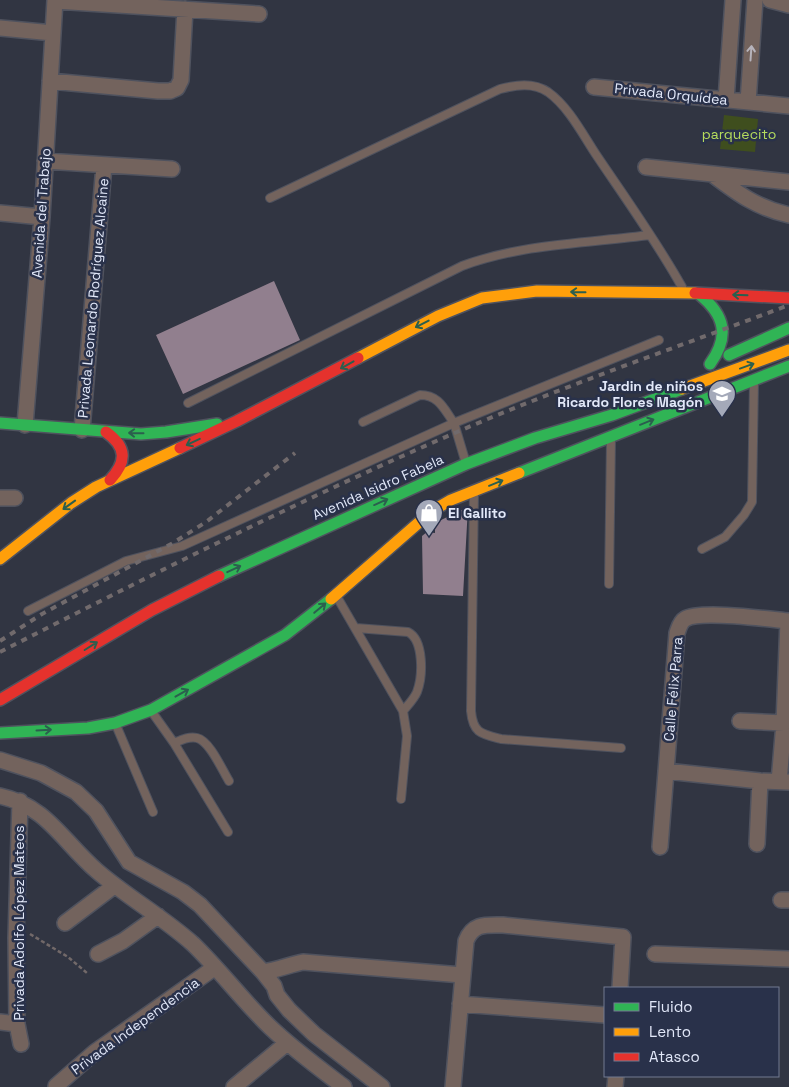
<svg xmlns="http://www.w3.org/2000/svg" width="789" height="1087" font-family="'Space Grotesk',sans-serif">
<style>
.green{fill:#3f4e1e}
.building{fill:#917f8e}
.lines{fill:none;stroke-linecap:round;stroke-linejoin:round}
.lane-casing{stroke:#4f525e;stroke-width:10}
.street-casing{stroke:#4f525e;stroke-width:18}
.fast-casing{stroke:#4f525e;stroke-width:14}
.slow-casing{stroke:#4f525e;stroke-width:14}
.jam-casing{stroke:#4f525e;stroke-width:14}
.path{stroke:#726969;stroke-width:2.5;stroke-dasharray:4 2.5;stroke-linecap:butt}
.lane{stroke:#73635d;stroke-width:8}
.street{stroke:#73635d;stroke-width:15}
.fast{stroke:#30b455;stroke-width:11}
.slow{stroke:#ff9f0a;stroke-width:11}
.jam{stroke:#e5322d;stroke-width:11}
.rail{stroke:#716a6c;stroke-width:4;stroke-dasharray:6 6;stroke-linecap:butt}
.oneway{stroke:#b6b3bb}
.oneway2{stroke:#2b5f4e}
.labels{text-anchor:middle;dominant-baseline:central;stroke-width:5;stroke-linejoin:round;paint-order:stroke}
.street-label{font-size:14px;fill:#e2e8f9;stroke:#29314a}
.park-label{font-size:14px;fill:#b5db5d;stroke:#29314a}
.poi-label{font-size:14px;font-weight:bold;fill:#e2e8f9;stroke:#29314a;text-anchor:end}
</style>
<rect width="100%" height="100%" fill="#313542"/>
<path class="green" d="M724 115 758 119 755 152 720 149Z"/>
<path class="building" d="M274 281 300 340 183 394 156 335Z
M468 507 463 596 423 594 422 536 427 532 435 533V525L439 521Z"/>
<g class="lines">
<defs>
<path id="lane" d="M270 198 500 89C516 85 533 82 548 92 569 107 583 135 597 156 626 199 657 242 682 287
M188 403 462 266C521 244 587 243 650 235
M465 460 454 423 659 340
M474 492 471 711C473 733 481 734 501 739L621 748
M702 549 725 537 744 515 752 502 754 381
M609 584 611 439
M337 597 403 711 407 736 401 799
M28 611 126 561 182 546 454 423C444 409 439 395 420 395L363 422
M356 628 408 632C424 640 423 676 417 692 414 699 408 705 403 711
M152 712 174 743 228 832
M116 725 153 812
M174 743C181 740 189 736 197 738 210 741 222 770 229 781"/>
<path id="street" d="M770 0 789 5
M55 1 259 14
M0 28 53 33
M50 81 158 91H170L177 88 181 80 185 9
M594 87 789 106
M726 100 733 0
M748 102 755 0
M45 161 172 169
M646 167 789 182
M712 174C737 193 757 208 789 215
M0 213 42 217
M25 425 42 217 55 0
M82 430 104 165
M0 498H15
M740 721 784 723
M0 760 41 773 76 792 96 811 129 862 183 892 200 905 263 972 274 986 277 995 289 1010 314 1034 382 1087
M666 771 760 781 788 782
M0 796C47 806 63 842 97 871 127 897 163 917 193 944 220 970 243 1001 270 1027 293 1049 319 1068 344 1087
M20 801 16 938 17 1024 21 1044
M757 844 760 781
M660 847 677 633C679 628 680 622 685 619 700 610 768 619 788 621L784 723 779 782
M781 900H789
M65 923 114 886
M98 954 123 941 158 916
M655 954 789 959
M263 972C277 970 289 965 303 962L462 975
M460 1004 605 1015
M0 1022 17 1024
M56 1086 95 1052 214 968
M234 1087 287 1043
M453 1087 466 941C473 923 486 925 503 925L623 937 620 988
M615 1087 616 1076"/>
<path id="fast" d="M699 294C725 315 730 336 710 364
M729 355 789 328
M0 423 141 434 166 432 217 424
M519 473 789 366
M219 576 466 464 535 438 612 415 682 389
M0 733 88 728 115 723 151 710 285 635 331 599"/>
<path id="slow" d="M358 358 438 316 482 298 537 291 695 293
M682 389 789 350
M0 559 71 503 96 487 180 448
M331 599 432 511 451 500 519 473"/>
<path id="jam" d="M695 293 789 298
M106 432C127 447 127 462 110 480
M180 448 237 421 358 358
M0 700 152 610 219 576"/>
</defs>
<use href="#lane" class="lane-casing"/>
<use href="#street" class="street-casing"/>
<use href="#fast" class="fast-casing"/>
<use href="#slow" class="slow-casing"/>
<use href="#jam" class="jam-casing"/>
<path class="path" d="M30 934 68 957 87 973"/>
<use href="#lane" class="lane"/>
<use href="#street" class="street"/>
<use href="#fast" class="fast"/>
<use href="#slow" class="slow"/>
<use href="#jam" class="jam"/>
<path class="rail" d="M0 641 42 614 173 543 206 522 295 453
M0 652C151 575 302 499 457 432 566 385 678 347 789 305"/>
</g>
<defs><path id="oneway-shaft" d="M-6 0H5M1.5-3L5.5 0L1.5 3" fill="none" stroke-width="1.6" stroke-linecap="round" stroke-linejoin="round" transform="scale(1.25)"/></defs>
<use class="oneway" href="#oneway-shaft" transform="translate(751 53) rotate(-86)"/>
<g class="oneway2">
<use href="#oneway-shaft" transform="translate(578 292) rotate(-179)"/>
<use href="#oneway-shaft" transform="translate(740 295) rotate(-178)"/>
<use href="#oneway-shaft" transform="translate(422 324) rotate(153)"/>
<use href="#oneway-shaft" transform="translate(347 365) rotate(151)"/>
<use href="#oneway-shaft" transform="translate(747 366) rotate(-20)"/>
<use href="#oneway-shaft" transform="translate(647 422) rotate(-22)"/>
<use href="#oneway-shaft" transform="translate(136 433) rotate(-179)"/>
<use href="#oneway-shaft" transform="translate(193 442) rotate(155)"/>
<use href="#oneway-shaft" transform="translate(496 483) rotate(-22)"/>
<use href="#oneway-shaft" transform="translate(381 502) rotate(-24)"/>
<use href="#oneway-shaft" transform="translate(69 505) rotate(144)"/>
<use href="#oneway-shaft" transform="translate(234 569) rotate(-25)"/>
<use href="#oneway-shaft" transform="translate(320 608) rotate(-40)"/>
<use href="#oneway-shaft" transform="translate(91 646) rotate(-32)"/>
<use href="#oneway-shaft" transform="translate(182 693) rotate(-29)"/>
<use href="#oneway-shaft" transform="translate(44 730) rotate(-3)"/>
</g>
<defs>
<symbol id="school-pin" viewBox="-11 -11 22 30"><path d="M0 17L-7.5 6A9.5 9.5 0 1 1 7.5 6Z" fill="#a4a9b9" stroke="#29314a"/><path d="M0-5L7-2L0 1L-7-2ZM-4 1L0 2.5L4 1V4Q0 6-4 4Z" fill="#fff"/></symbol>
<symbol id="shop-pin" viewBox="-11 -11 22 30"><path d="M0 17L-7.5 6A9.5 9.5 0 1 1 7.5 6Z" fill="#a4a9b9" stroke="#29314a"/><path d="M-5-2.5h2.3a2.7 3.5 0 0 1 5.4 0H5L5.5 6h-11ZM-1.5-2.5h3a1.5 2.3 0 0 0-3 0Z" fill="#fff"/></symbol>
</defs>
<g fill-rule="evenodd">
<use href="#school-pin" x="706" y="378" width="32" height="43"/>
<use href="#shop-pin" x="413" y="497" width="32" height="43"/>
</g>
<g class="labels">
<g class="street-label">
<text transform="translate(671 94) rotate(6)">Privada Orquídea</text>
<text transform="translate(41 213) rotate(-86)">Avenida del Trabajo</text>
<text transform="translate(93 298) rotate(-85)">Privada Leonardo Rodríguez Alcaine</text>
<text transform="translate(378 487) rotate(-24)">Avenida Isidro Fabela</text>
<text transform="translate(673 689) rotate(-85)">Calle Félix Parra</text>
<text transform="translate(19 923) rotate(-90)">Privada Adolfo López Mateos</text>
<text transform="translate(135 1026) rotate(-36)">Privada Independencia</text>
</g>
<g class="park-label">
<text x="739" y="134">parquecito</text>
</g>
<g class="poi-label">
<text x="703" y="386">Jardin de niños<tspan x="703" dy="16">Ricardo Flores Magón</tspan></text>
<text x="448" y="513" text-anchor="start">El Gallito</text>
</g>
</g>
<rect x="604" y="987" width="175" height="90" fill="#29314a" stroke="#737a90"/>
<rect x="614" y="1003" width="25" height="8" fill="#30b455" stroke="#737a90"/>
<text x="649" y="1012" font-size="15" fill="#e2e8f9">Fluido</text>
<rect x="614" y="1028" width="25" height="8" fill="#ff9f0a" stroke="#737a90"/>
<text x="649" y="1037" font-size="15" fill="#e2e8f9">Lento</text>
<rect x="614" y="1053" width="25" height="8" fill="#e5322d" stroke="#737a90"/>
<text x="649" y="1062" font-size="15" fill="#e2e8f9">Atasco</text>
</svg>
